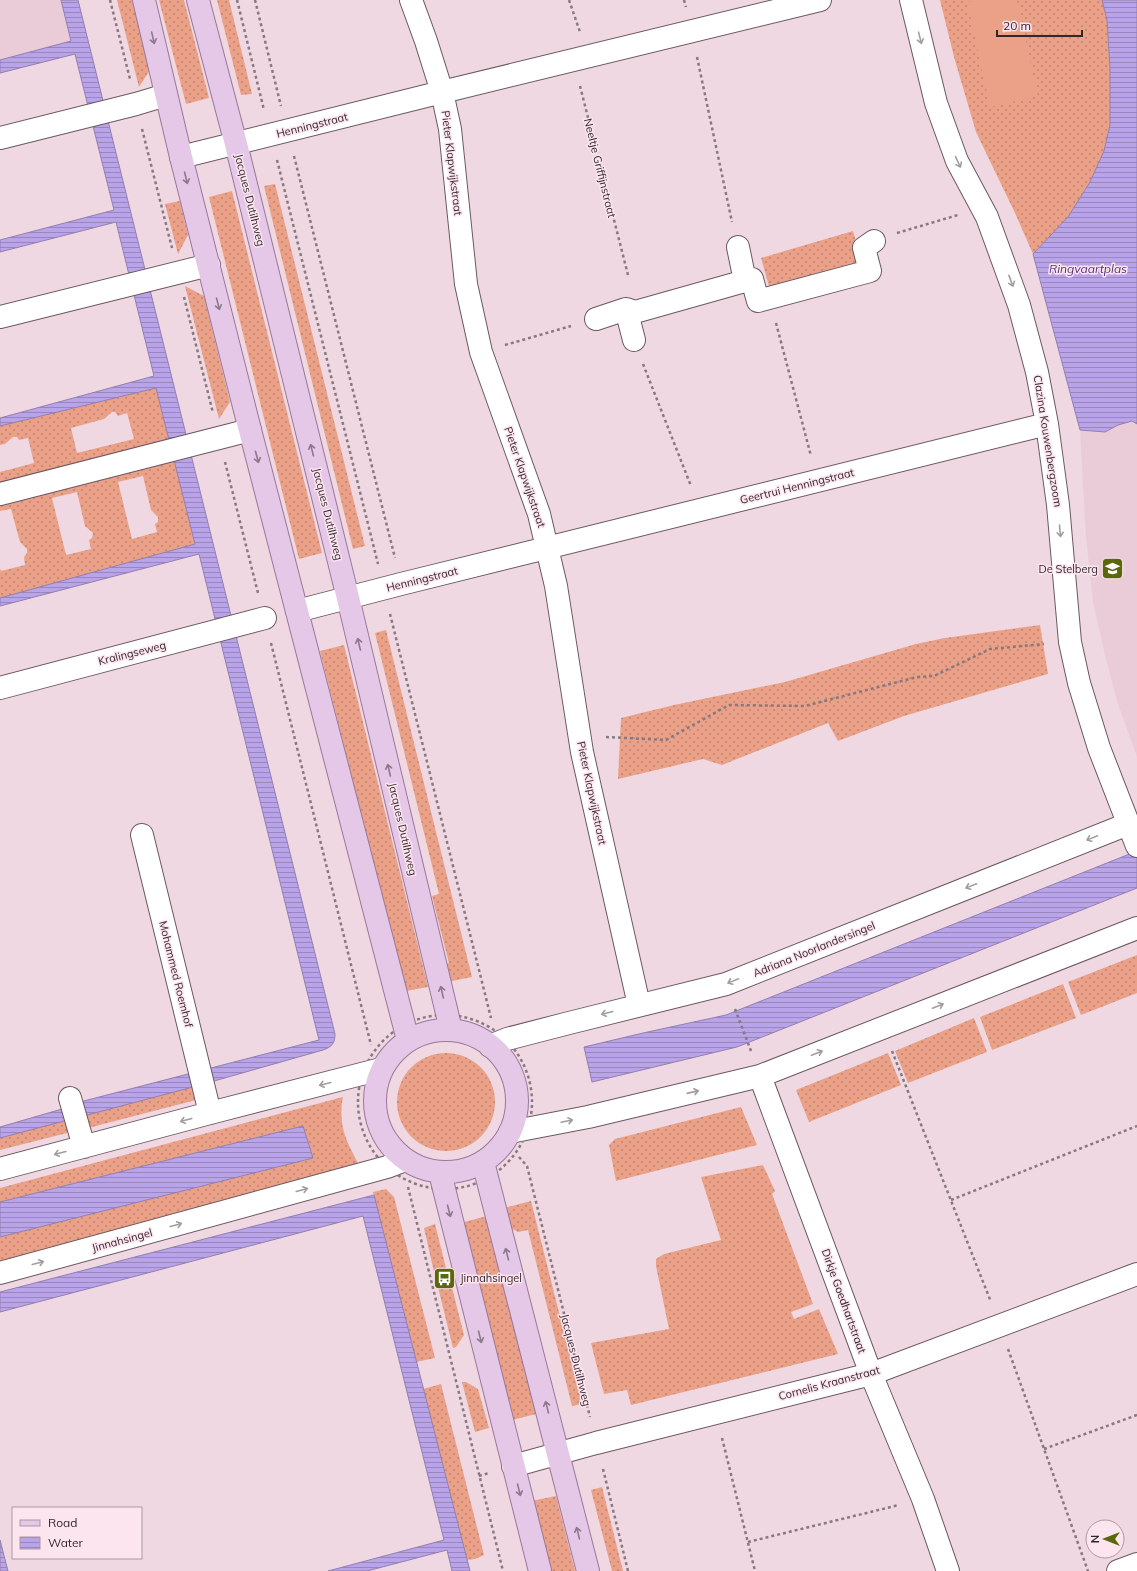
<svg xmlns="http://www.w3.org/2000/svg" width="1137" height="1571" font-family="Mulish,sans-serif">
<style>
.built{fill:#eacbd8}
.grass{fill:url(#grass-dots);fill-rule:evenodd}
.pitch{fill:#eaa187}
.water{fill:url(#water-rules);stroke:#917fb0}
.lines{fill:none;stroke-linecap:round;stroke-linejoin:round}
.minor-casing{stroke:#6c5861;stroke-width:24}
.major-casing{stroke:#9a779b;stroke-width:24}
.path{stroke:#887980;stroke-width:2.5;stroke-dasharray:3 3;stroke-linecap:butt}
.minor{stroke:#fff;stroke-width:22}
.major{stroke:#e5c7e7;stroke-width:22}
.oneway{stroke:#8b788a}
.oneway2{stroke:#a29ea0}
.labels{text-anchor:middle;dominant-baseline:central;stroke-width:3;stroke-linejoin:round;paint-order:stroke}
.street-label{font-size:11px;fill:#31282c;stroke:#fde5ef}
.poi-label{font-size:11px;fill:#31282c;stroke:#fde5ef;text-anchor:end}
.water-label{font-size:12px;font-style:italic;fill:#503080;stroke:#fde5ef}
</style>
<defs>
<pattern id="grass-dots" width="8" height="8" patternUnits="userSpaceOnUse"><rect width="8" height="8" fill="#eaa187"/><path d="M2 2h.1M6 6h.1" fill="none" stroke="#be836f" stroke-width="1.8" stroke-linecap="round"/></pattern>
<pattern id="water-rules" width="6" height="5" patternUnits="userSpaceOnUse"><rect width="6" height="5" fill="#baa4e9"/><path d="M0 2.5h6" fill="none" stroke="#9886bd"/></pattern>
</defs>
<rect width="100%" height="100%" fill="#efd8e2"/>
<path class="built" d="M0 0H61L71 41 0 60Z
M1132 421 1137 424V757L1117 701 1105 655 1093 602 1086 537 1080 430 1105 432 1118 424Z"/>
<path class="grass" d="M117 0H132L150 70 139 87Z
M159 0H184L209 98 186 104Z
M217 0H229L252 94 241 95Z
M940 0H1102L1107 20 1110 67V125L1104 151 1090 182 1068 217 1033 254 1015 213 976 132 954 57Z
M275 184 365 546 353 549 264 186Z
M232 191 322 553 299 559 209 197Z
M180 201 188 235 178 254 165 204Z
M853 231 862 263 770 290 761 258Z
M185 286 204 296 230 402 219 419Z
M156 388 169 440 0 482V472L34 463 28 438 19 440 17 437H13L5 444 0 445V426ZM112 412H115L118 416 127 413 134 439 77 453 71 428 104 419Z
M174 459 195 544 0 598V568L1 571 25 565 24 557 27 553V549L20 542 11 509 0 511V502ZM143 476 151 510 158 517V522L155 524 157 532 132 539 118 482ZM77 492 85 526 93 533 92 538 89 540 91 549 66 555 52 498Z
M1040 625 1048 674 904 716 838 741 828 723 722 765 703 759 618 779 621 718 674 705 785 682 916 644 945 638Z
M386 630 472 977 447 982 443 965 449 963 432 896 439 894 375 633Z
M344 645 428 987 406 991 320 651Z
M1137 955V993L1081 1015 1068 982Z
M1063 984 1076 1018 992 1050 980 1017Z
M974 1018 987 1052 908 1083 895 1051Z
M888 1053 901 1085 809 1122 796 1090Z
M397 1102a49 49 0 1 1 98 0a49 49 0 1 1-98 0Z
M193 1087 196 1100 88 1128 85 1115Z
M343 1097C337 1127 348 1144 361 1169L0 1265V1237L313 1158 303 1126 0 1202V1188Z
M741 1107 757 1145 616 1181 609 1145 615 1139Z
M67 1120 71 1132 0 1150V1138Z
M763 1165 775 1191 772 1194 813 1304 791 1312 794 1319 819 1309 838 1354 631 1405 627 1390 604 1394 591 1343 669 1329 656 1266V1259L664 1254 721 1240 701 1177Z
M386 1189 394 1197 435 1358 416 1362 373 1192Z
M531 1201 582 1404 572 1406 528 1230 518 1232 509 1227 504 1208Z
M487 1216 536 1414 512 1420 464 1222Z
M435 1224 446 1268 434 1272 424 1228Z
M448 1272 464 1335 456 1347 453 1348 435 1275Z
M462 1382H466L478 1389 489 1428 475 1432Z
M441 1384 484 1555 475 1559 467 1560 423 1389Z
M602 1487 623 1571H612L591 1490Z
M556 1496 575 1571H549L531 1501Z"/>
<path class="pitch" d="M977 0H1017L1038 96 990 107 967 2Z"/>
<path class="water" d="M61 0H78L335 1034C335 1043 332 1047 323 1050L193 1087 0 1138V1127L62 1109 80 1102 319 1040 199 554 0 606V598L195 544 156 388 0 426V418L154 376 116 222 0 252V240L114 210 75 54 0 73V60L71 41Z
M1102 0H1137V424L1132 421 1118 425 1105 432 1080 430 1033 254 1068 217 1090 182 1104 151 1110 125V67L1107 20Z
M1137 851V888L737 1047 592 1082 584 1047 643 1033 726 1015Z
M303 1126 313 1158 0 1237V1202Z
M374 1195 470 1571H452L447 1550 367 1571H328L444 1540 363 1216 0 1312V1292Z
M0 1540 8 1571H0Z"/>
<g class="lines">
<defs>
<path id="minor" d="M411 0 426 41 442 92 450 129 466 284 481 352 539 514 556 586 582 752 639 1005
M911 0 936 103 957 161 987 217 1019 305 1037 372 1047 424 1058 505 1070 642 1079 683 1099 748 1137 846
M0 138 136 104 166 95
M181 157 442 92 820 0
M738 247 745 281
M626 309 634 340
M0 317 209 265
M596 319 626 309 635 312 752 279 758 301 870 271 864 248 874 241
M0 494 250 430
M297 611 401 584 1047 424
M0 688 265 618
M142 835 210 1113
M490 1046 507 1039 569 1023 726 984 1128 824
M760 1076 871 1374 923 1499 948 1571
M70 1098 84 1147
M510 1132 588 1117 760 1076 1137 928
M0 1169 210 1113 381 1069
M0 1273 387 1167 405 1160
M513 1466 596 1443 871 1374 1137 1274
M1118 1571 1137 1564"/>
<path id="major" d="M144 0 181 157 250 430 408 1040
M198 0 236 144 348 598 451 1030
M375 1101a71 71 0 1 1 142 0a71 71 0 1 1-142 0Z
M483 1162 588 1571
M440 1173 540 1571"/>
</defs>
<use href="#minor" class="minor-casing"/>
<use href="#major" class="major-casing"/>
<path class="path" d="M110 0 130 79
M237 0 264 110
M255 0 281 106
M569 0 580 32
M684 0 686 7
M697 57 732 222
M580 86 628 275
M142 129 172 248
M294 156 395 558
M277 160 378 564
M897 233 958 215
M184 297 213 413
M776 323 811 456
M505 345 571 326
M643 364 691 486
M225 462 258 593
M390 614 491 1018
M271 643 371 1045
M606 737 666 740 729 705 805 706 917 677 934 676 990 649 1044 644
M735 1009 751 1051
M358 1102a87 87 0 1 1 174 0a87 87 0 1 1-174 0Z
M892 1051 991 1302
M519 1157 527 1166 590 1417
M408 1187 503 1571
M951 1200 1137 1126
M1008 1349 1088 1571
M722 1438 755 1571
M1044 1449 1137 1415
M603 1469 628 1571
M479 1476 489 1473
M748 1542 899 1505"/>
<use href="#minor" class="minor"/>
<use href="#major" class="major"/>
</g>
<defs><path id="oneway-shaft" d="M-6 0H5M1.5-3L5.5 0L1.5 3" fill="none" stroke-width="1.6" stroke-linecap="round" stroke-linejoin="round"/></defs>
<g class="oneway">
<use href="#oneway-shaft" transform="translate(153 38) rotate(77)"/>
<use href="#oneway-shaft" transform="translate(186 178) rotate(76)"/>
<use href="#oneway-shaft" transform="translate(218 304) rotate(76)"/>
<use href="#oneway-shaft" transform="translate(312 450) rotate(-104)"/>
<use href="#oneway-shaft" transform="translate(257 457) rotate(75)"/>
<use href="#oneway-shaft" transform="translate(359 644) rotate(-103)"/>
<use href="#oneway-shaft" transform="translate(389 770) rotate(-103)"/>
<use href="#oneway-shaft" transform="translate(442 992) rotate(-103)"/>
<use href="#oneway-shaft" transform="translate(449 1211) rotate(76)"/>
<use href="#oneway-shaft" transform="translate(507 1254) rotate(-104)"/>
<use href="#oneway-shaft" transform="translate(480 1337) rotate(76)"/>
<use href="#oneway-shaft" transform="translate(547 1407) rotate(-104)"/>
<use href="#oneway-shaft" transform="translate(519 1490) rotate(76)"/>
<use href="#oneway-shaft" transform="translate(578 1533) rotate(-104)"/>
</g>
<g class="oneway2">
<use href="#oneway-shaft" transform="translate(920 38) rotate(76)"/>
<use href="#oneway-shaft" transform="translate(958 162) rotate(65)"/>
<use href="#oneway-shaft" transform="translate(1011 281) rotate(70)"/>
<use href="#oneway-shaft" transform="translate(1060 531) rotate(85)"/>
<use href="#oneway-shaft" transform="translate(1092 838) rotate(158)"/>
<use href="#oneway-shaft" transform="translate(971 886) rotate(158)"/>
<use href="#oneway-shaft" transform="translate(733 981) rotate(158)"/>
<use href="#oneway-shaft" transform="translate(938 1006) rotate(-21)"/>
<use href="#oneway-shaft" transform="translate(607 1013) rotate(166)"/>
<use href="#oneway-shaft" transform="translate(817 1053) rotate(-21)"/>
<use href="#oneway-shaft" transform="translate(325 1084) rotate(166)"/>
<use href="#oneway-shaft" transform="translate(693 1092) rotate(-13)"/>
<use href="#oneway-shaft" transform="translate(186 1120) rotate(165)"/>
<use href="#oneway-shaft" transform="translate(567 1121) rotate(-12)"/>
<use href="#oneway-shaft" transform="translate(60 1153) rotate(165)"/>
<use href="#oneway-shaft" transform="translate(302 1190) rotate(-15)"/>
<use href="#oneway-shaft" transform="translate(176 1225) rotate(-15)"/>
<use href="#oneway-shaft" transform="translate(38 1263) rotate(-15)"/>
</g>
<defs>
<symbol id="school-square" viewBox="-11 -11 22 22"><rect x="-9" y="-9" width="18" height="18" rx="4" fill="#5b670b" stroke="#fde5ef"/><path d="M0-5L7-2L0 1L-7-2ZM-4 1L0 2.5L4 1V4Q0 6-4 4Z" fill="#fff"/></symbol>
<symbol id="bus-square" viewBox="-11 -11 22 22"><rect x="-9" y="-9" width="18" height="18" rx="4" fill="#5b670b" stroke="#fde5ef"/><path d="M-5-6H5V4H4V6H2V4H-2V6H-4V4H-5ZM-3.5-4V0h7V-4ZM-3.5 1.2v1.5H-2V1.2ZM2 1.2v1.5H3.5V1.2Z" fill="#fff"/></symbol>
</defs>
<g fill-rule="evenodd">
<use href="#school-square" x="1100" y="556" width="25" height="25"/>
<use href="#bus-square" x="432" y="1266" width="25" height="25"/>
</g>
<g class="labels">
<g class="street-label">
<text transform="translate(312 125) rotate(-14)">Henningstraat</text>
<text transform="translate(452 163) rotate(83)">Pieter Klapwijkstraat</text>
<text transform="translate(600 168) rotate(76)">Neeltje Griffijnstraat</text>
<text transform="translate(250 200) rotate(76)">Jacques Dutilhweg</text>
<text transform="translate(1048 441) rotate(81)">Clazina Kouwenbergzoom</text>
<text transform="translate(525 477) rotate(71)">Pieter Klapwijkstraat</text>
<text transform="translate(797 486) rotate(-14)">Geertrui Henningstraat</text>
<text transform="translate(328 514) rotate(76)">Jacques Dutilhweg</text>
<text transform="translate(422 579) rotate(-14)">Henningstraat</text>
<text transform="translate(132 653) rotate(-14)">Kralingseweg</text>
<text transform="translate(592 793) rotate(78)">Pieter Klapwijkstraat</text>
<text transform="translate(403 829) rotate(77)">Jacques Dutilhweg</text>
<text transform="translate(814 949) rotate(-22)">Adriana Noorlandersingel</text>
<text transform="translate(176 974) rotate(76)">Mohammed Roemhof</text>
<text transform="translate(122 1240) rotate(-15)">Jinnahsingel</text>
<text transform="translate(844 1301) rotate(70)">Dirkje Goedhartstraat</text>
<text transform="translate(576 1360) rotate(76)">Jacques Dutilhweg</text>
<text transform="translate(829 1383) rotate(-15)">Cornelis Kraanstraat</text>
</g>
<g class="poi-label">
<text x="1098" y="569">De Stelberg</text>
<text x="460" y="1278" text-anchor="start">Jinnahsingel</text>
</g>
<g class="water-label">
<text x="1088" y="268">Ringvaartplas</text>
</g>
</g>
<rect x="12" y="1507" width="130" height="52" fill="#fde5ef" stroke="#ab99a1"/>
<rect x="20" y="1520" width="20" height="6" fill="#e5c7e7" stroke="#ab99a1"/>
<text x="48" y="1527" font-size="12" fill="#31282c">Road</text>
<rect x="20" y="1537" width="20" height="12" fill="url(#water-rules)" stroke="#ab99a1"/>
<text x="48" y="1547" font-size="12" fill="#31282c">Water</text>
<g transform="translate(1105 1539) rotate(270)"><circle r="19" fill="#fde5ef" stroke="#ab99a1"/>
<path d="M0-3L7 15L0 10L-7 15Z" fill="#5b670b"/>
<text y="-6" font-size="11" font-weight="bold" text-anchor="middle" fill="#31282c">N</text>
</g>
<path d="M997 30v6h85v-6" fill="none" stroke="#31282c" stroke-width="2"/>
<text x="1003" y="30" font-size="12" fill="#31282c" stroke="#fde5ef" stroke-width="3" paint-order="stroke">20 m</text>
</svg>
